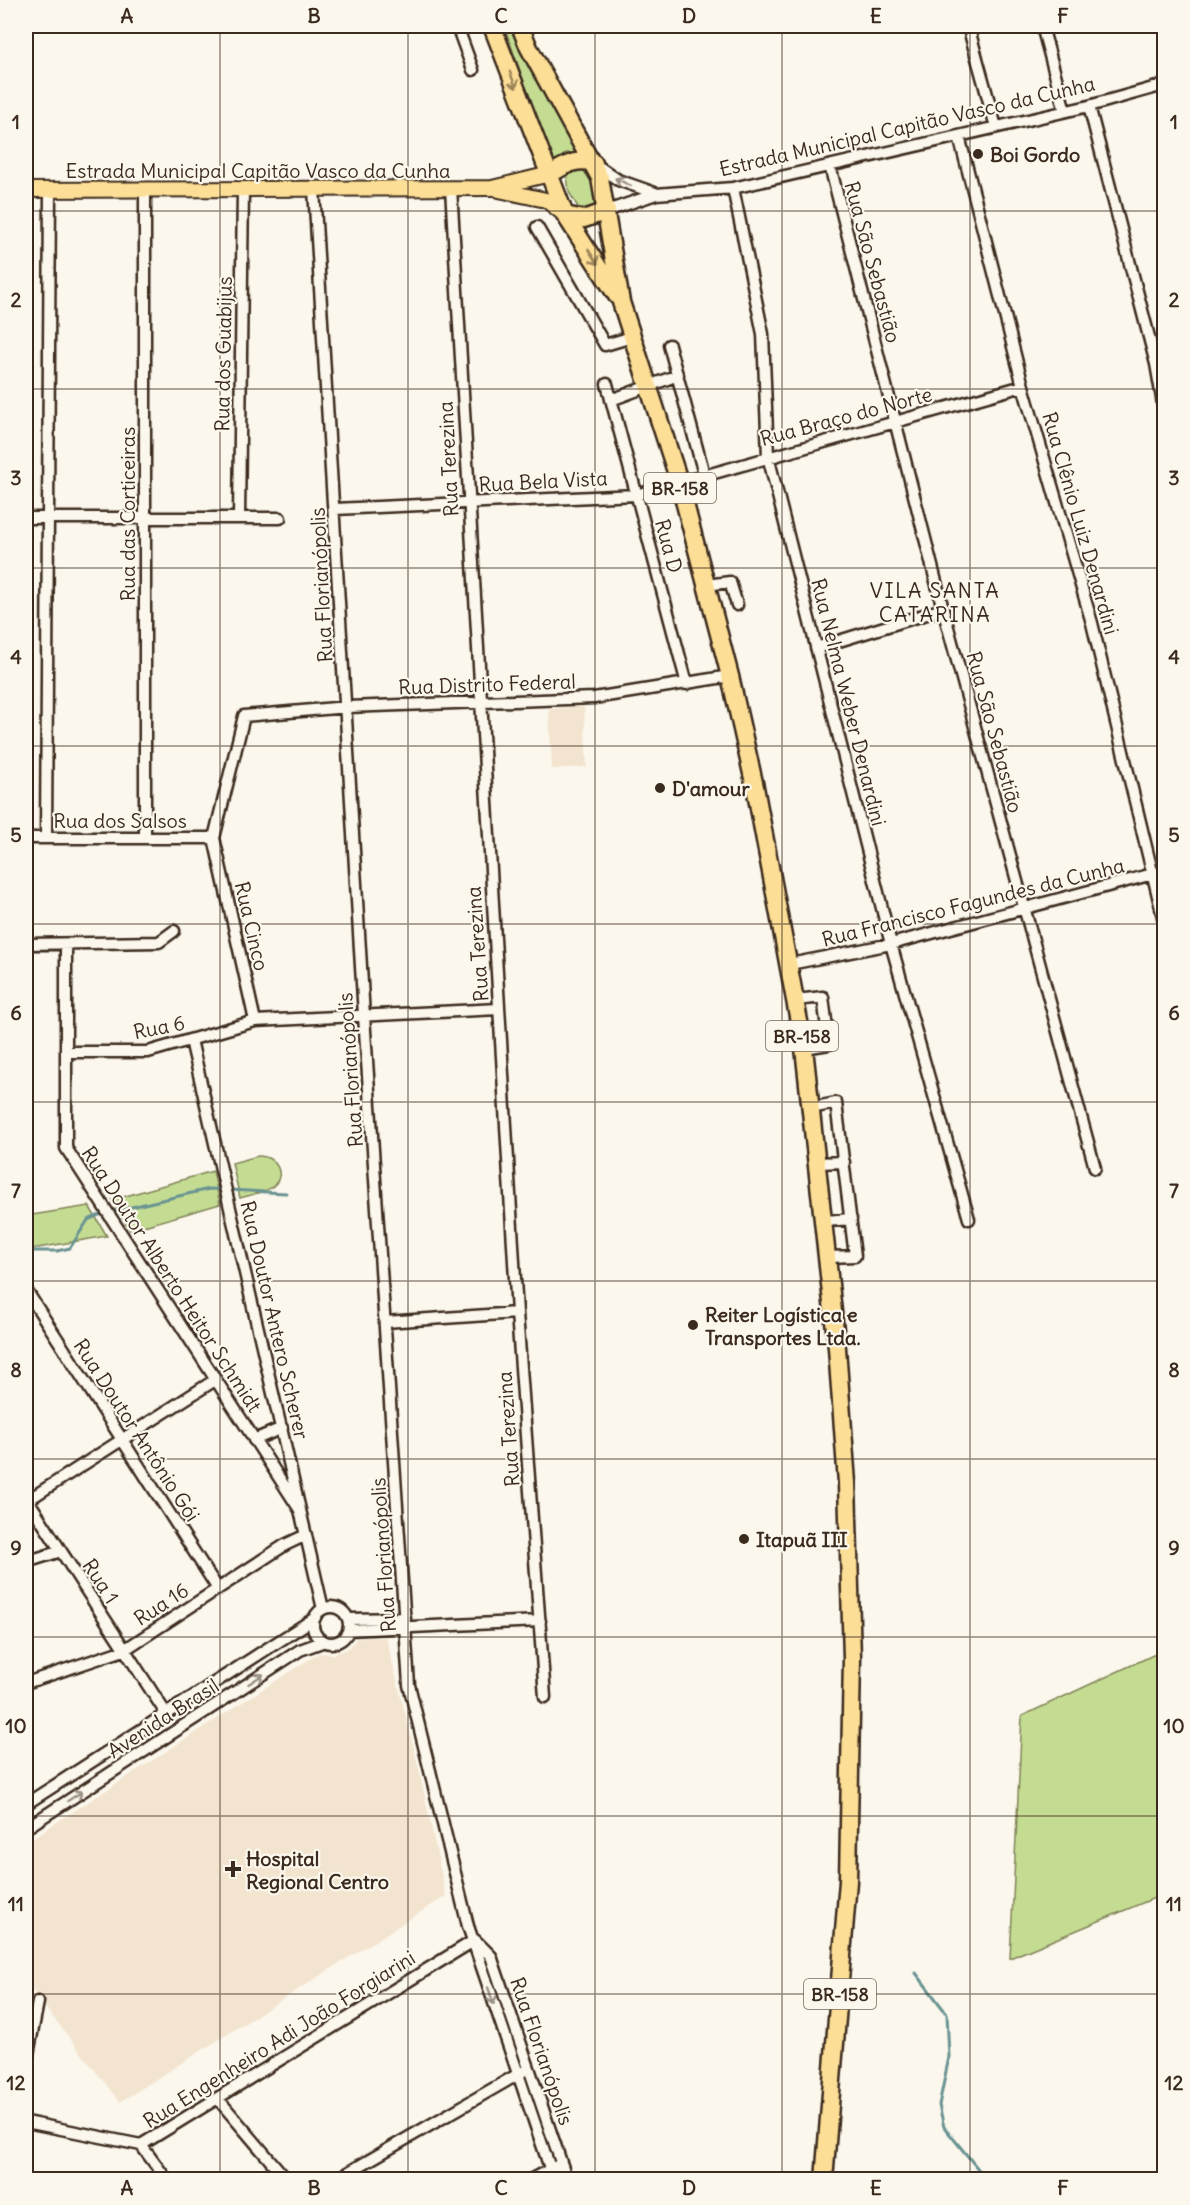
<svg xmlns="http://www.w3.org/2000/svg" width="1190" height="2205" font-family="Delius,sans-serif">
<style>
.built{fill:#f3e4d0}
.green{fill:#c4dc92;stroke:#808358;stroke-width:1.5}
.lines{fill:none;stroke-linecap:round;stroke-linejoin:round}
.stream{stroke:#699392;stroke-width:3}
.minor-casing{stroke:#3b2a1e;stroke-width:15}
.major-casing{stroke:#3b2a1e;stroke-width:18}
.highway-casing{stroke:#3b2a1e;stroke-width:21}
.minor{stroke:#fbf7ec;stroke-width:10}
.major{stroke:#fcde96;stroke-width:14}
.highway{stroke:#fcde96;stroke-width:16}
.oneway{stroke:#9c845a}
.oneway2{stroke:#9b9085}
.grid{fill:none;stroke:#3b2a1e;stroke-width:1.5;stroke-opacity:0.55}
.poi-dot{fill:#3b2a1e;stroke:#fbf7ec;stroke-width:2}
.labels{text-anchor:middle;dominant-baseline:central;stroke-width:4.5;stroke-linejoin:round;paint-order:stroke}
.shield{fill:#fbf7ec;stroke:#75685c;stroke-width:1.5}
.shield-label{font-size:18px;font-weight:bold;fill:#3b2a1e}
.street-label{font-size:20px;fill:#3b2a1e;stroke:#fbf7ec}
.poi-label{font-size:20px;font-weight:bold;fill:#3b2a1e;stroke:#fbf7ec;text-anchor:start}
.neighbourhood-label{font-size:21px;letter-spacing:1.5px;fill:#3b2a1e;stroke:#fbf7ec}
.neatline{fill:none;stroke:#3b2a1e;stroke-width:2}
.grid-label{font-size:20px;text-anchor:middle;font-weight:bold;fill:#3b2a1e}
</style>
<rect width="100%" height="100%" fill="#fbf7ec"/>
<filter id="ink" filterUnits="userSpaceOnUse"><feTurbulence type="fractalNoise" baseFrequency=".0167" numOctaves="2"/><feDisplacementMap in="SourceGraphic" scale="12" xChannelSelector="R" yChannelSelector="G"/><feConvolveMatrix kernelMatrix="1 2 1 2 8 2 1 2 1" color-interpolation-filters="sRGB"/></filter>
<g filter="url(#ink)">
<path class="built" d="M584 706 587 767 552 769 549 709Z
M386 1637 419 1769 446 1896 120 2102 26 1983V1842L319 1653 334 1654 348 1649 357 1638Z"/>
<path class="green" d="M504 26H514L529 64 576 153H566L554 165Z
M581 168 594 184 597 205 593 210 579 209 569 192 567 175Z
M258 1156C275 1155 288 1175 272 1187 263 1193 250 1195 240 1198L232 1163Z
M213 1171 220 1204 130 1230 112 1200Z
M89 1206 107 1236 26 1250V1216Z
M1164 1650V1894L1010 1958 1022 1716Z"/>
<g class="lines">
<path class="stream" d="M110 1212 209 1189 286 1193
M26 1251H57L70 1248 88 1220 104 1213
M916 1973 947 2014 949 2057 939 2105 944 2127 987 2180"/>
<defs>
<path id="minor" d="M457 26 473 70
M968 26 996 127
M1042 26 1065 111
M1089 106 1156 364 1164 410
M959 136 1023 386 1092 623 1164 921
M595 164 618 180 655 193
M830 166 943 609 1095 1168
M451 188 517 1313 545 1697
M733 188 763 334 768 456 891 944 969 1219
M314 189 364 1016 409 1685 468 1926 554 2180
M607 211 656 194 733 188 1089 106 1164 85
M537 227 605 345 632 337
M669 345 704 474
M607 384 687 684
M611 400 678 375
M335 509 636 495 1023 386
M26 518H280
M239 518 243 189
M706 585 730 582 737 605
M816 648 943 609
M26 838H214
M46 838 50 190
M145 838V190
M26 944 159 942 174 931
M66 945V1148L300 1510
M790 964 891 944 1164 871
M796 1000 823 997 829 1044 804 1048
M255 1021 214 838 244 716 347 707 594 698 730 676
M191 1040 323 1609
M66 1052H148L255 1021 499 1009
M811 1108 836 1103 855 1256 829 1257
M818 1163 844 1162
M825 1221 851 1219
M26 1290 218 1589
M385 1322 517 1313
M254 1440 282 1428
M26 1497 167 1715
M28 1500 215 1380
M26 1562 61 1551
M313 1625a18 18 0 1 1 36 0a18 18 0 1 1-36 0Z
M349 1619 405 1618
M349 1630 540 1621
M26 1683 124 1650 285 1545 306 1535
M26 1804 315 1618
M26 1828 300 1650 322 1642
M475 1940 491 1956 567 2180
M26 2065 38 2002
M218 2099 287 2180
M26 2122 141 2145 475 1940
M141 2145 167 2180
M335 2180 522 2072
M530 2180 557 2166"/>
<path id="major" d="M26 190 492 188 550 174
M499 190 546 200 565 215"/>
<path id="highway" d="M492 26 565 215 617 296
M520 26 529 48 600 178 621 302 679 481 730 676 755 787 804 1048 837 1348 847 1483 852 1658 848 1881 824 2180
M550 174C567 165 574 158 594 163
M565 215 584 219 607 211"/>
</defs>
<use href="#minor" class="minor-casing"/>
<use href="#major" class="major-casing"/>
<use href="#highway" class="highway-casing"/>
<use href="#minor" class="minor"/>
<use href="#major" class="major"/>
<use href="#highway" class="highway"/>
</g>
<defs><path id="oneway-shaft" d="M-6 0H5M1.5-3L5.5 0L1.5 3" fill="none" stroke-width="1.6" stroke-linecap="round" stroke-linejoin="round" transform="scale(1.5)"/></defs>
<g class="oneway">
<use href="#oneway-shaft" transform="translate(513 80) rotate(69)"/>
<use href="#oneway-shaft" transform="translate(593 257) rotate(57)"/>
</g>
<g class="oneway2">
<use href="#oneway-shaft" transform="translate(623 182) rotate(-154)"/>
<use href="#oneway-shaft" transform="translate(256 1679) rotate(-33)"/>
<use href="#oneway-shaft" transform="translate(75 1796) rotate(-33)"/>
<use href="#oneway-shaft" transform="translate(491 1996) rotate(71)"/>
</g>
</g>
<path class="grid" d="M220 26V2180M408 26V2180M595 26V2180M782 26V2180M970 26V2180M26 211H1164M26 389H1164M26 568H1164M26 746H1164M26 924H1164M26 1102H1164M26 1281H1164M26 1459H1164M26 1637H1164M26 1816H1164M26 1994H1164"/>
<g class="poi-dot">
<circle cx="978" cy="154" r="6"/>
<circle cx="660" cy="788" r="6"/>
<circle cx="693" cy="1325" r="6"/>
<circle cx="744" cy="1539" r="6"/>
<path d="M230 1860h6v6h6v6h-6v6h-6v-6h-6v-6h6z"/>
</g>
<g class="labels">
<g class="shield">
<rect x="644" y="473" width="72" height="30" rx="4.5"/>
<rect x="766" y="1021" width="72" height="30" rx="4.5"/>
<rect x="804" y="1979" width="72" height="30" rx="4.5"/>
</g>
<g class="shield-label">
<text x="680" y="488">BR-158</text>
<text x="802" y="1036">BR-158</text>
<text x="840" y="1994">BR-158</text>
</g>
<g class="street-label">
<text transform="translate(907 126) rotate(-13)">Estrada Municipal Capitão Vasco da Cunha</text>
<text x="258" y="170">Estrada Municipal Capitão Vasco da Cunha</text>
<text transform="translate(873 262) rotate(75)">Rua São Sebastião</text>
<text transform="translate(223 354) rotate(-89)">Rua dos Guabijus</text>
<text transform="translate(846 416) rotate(-15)">Rua Braço do Norte</text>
<text transform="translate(448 459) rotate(-93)">Rua Terezina</text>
<text transform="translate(543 481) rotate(-3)">Rua Bela Vista</text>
<text transform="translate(127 514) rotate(-90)">Rua das Corticeiras</text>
<text transform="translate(1081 523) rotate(74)">Rua Clênio Luiz Denardini</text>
<text transform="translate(669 546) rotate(75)">Rua D</text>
<text transform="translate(321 585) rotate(-93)">Rua Florianópolis</text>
<text transform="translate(487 684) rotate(-2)">Rua Distrito Federal</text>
<text transform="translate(849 702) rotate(76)">Rua Nelma Weber Denardini</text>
<text transform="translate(995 732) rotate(75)">Rua São Sebastião</text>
<text x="120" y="820">Rua dos Salsos</text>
<text transform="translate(973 902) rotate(-14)">Rua Francisco Fagundes da Cunha</text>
<text transform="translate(252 926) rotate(77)">Rua Cinco</text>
<text transform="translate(477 944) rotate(-94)">Rua Terezina</text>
<text transform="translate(159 1027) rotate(-11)">Rua 6</text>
<text transform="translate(350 1070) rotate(-94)">Rua Florianópolis</text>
<text transform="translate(172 1279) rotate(57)">Rua Doutor Alberto Heitor Schmidt</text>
<text transform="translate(275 1320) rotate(77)">Rua Doutor Antero Scherer</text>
<text transform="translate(508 1429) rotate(-94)">Rua Terezina</text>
<text transform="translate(137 1430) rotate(57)">Rua Doutor Antônio Gói</text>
<text transform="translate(383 1555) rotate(-94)">Rua Florianópolis</text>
<text transform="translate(101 1581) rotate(57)">Rua 1</text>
<text transform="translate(161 1604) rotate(-33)">Rua 16</text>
<text transform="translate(163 1718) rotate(-33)">Avenida Brasil</text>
<text transform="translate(279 2039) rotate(-32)">Rua Engenheiro Adi João Forgiarini</text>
<text transform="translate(542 2051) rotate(71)">Rua Florianópolis</text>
</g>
<g class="poi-label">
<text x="990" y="154">Boi Gordo</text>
<text x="672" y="788">D'amour</text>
<text x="705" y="1314">Reiter Logística e<tspan x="705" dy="23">Transportes Ltda.</tspan></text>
<text x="756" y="1539">Itapuã III</text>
<text x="246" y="1858">Hospital<tspan x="246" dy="23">Regional Centro</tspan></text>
</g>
<g class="neighbourhood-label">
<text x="935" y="590">VILA SANTA<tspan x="935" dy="24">CATARINA</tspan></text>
</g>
</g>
<rect width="1190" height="2205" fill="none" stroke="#fbf7ec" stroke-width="66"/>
<rect x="33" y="33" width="1124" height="2139" class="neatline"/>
<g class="grid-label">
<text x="127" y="23">A</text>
<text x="314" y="23">B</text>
<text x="501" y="23">C</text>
<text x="689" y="23">D</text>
<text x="876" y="23">E</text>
<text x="1063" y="23">F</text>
<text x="16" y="129">1</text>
<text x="1174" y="129">1</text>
<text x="16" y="307">2</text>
<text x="1174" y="307">2</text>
<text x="16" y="485">3</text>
<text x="1174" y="485">3</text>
<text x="16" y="664">4</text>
<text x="1174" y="664">4</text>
<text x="16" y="842">5</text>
<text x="1174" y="842">5</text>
<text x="16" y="1020">6</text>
<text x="1174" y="1020">6</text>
<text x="16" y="1198">7</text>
<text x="1174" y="1198">7</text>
<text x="16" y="1377">8</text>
<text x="1174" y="1377">8</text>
<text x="16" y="1555">9</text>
<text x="1174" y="1555">9</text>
<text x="16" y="1733">10</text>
<text x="1174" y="1733">10</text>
<text x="16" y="1911">11</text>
<text x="1174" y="1911">11</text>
<text x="16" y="2090">12</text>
<text x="1174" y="2090">12</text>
<text x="127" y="2195">A</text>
<text x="314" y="2195">B</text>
<text x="501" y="2195">C</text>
<text x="689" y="2195">D</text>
<text x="876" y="2195">E</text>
<text x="1063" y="2195">F</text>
</g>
</svg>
